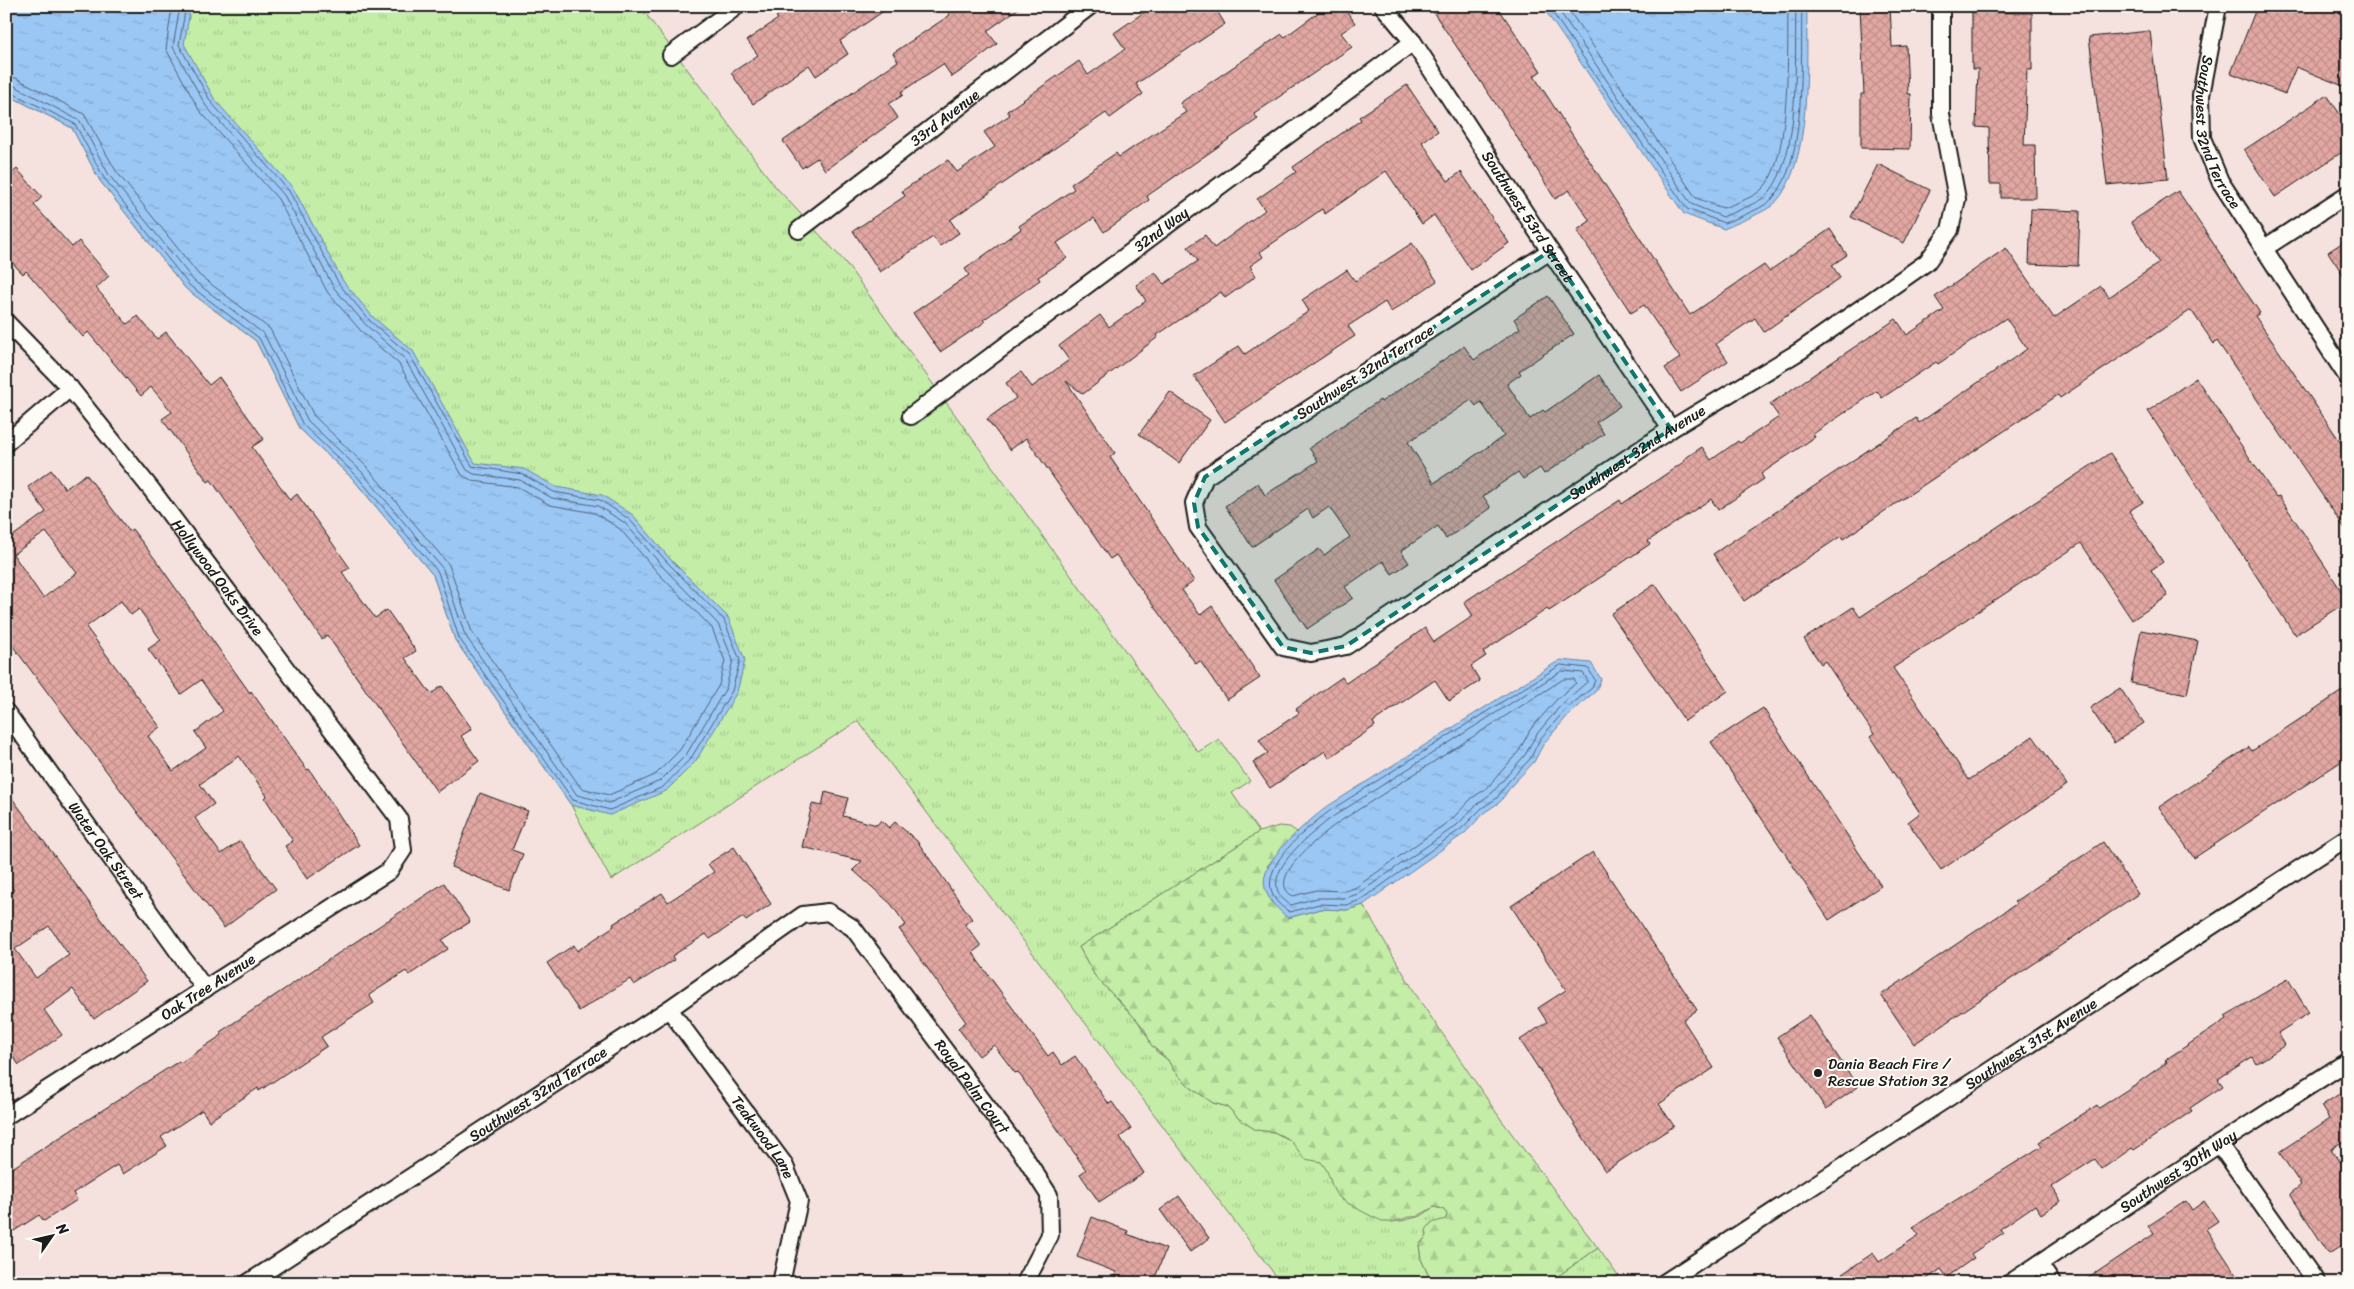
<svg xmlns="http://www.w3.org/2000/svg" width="2354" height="1289" font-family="Sriracha,sans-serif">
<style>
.grass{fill:url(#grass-tufts);stroke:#708462}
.forest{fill:url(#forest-firs);stroke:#708462}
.water{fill:url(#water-ripples);stroke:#68839e}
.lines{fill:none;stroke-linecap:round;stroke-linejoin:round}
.shore{stroke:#4f6073;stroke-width:1}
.building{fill:url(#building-cross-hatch);stroke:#1c1c1c;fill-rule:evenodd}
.street-casing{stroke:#1c1c1c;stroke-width:20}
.street{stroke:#fdfcf7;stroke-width:16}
.marked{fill:#0f766e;fill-opacity:0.2;stroke:#0f766e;stroke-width:4;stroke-dasharray:10 6;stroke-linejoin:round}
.poi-dot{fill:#1c1c1c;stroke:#fdfcf7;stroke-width:2}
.labels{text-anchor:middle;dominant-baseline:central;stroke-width:4;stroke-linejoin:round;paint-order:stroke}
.street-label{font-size:15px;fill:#1c1c1c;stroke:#fdfcf7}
.poi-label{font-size:15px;fill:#1c1c1c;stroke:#fdfcf7;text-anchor:start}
</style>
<defs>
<pattern id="grass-tufts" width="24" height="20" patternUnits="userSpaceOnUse" patternTransform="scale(1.25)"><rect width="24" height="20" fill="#c4eda8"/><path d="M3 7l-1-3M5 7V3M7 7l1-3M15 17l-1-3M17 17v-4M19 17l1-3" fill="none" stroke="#a8cb90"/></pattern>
<pattern id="forest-firs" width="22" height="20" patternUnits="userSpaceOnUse" patternTransform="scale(1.25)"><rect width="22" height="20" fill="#c4eda8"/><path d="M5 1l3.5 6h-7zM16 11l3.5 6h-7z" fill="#a8cb90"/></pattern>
<pattern id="water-ripples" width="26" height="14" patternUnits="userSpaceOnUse" patternTransform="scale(1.25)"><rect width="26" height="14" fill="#9bc7f5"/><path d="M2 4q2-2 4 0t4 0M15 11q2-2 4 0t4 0" fill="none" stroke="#85aad1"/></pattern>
<pattern id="building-cross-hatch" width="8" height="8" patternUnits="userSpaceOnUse" patternTransform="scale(1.25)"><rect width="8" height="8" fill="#e2a7a2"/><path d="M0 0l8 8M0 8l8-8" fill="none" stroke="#c18f8b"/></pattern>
</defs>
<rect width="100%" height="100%" fill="#f5e2de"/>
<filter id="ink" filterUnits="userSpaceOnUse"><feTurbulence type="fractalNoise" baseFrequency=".02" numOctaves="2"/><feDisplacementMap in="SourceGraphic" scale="10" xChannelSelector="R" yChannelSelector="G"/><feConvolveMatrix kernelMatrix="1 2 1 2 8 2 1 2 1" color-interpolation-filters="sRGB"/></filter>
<g filter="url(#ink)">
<path class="grass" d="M6 6H640L774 185 845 262 1198 752 1219 739 1250 781 1232 793 1259 832 1079 947 1095 976 1137 1020 1157 1052 1168 1060 1174 1071 1190 1087 1213 1103 1228 1107 1238 1118 1256 1130 1274 1132 1290 1140 1296 1146 1302 1156 1322 1162 1328 1171 1334 1190 1342 1200 1384 1221H1401L1421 1216 1434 1207 1443 1209 1447 1214 1446 1219 1426 1232 1427 1236 1419 1245 1421 1259 1432 1283H1281L858 721 611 880 571 805 455 640 433 575 353 479 299 428 256 341 186 289 100 181 72 128 6 94Z
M1598 1248 1618 1276 1608 1283H1548Z"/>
<path class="forest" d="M1279 826 1290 827 1297 832 1267 866 1288 918 1320 909 1347 910 1363 905 1420 1001 1500 1118 1598 1248 1548 1283H1432L1421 1259 1419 1245 1427 1236 1426 1230 1431 1223 1446 1219 1447 1214 1443 1209 1434 1207 1416 1217C1406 1215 1397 1224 1386 1222 1378 1221 1340 1200 1336 1194 1329 1182 1331 1174 1321 1162L1305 1159 1290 1140 1274 1132 1256 1130 1238 1118 1228 1107 1213 1103 1190 1087 1174 1071 1168 1060 1151 1045 1145 1030 1137 1020 1095 976 1079 947 1259 832Z"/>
<path class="water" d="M6 6H191L184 44 215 100 293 188 343 281 373 317 413 351 475 463 524 469 556 487 602 495 633 515 671 560 728 617 745 660 737 692 695 762 666 791 610 815 571 805 455 640 433 575 353 479 299 428 256 341 186 289 100 181 72 128 6 94Z
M1542 6H1807C1806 60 1813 163 1775 203 1768 211 1735 224 1724 229L1684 214Z
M1560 660 1591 663 1601 679 1596 691 1571 712 1544 743 1534 762 1512 785 1500 802 1485 812 1465 833 1363 905 1347 910 1320 909 1288 918C1278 909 1269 902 1265 888 1257 861 1309 821 1328 806Z"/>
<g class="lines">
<path class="shore" d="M1548 6 1687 209 1724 223C1735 219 1764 208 1772 199 1808 161 1800 58 1802 6
M1556 6 1691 204 1723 217C1734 212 1761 202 1768 194 1802 153 1794 59 1796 6
M1566 6 1696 198 1723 208C1734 204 1752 198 1761 190 1792 163 1787 47 1788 6
M6 76 16 78 84 114 116 171 199 275 270 329 314 416 366 466 449 565 472 632 581 788 609 795 655 775 680 750 719 685 725 661 712 628 658 573 620 529 595 513 550 505 518 487 473 481 462 475 399 364 361 331 328 293 278 199 199 110 166 49 172 6
M6 84 13 85 80 121 109 175 194 281 264 334 308 421 361 471 443 569 465 635 577 795 609 803 660 781 686 755 726 688 733 660 718 624 663 567 625 523 598 506 552 498 520 480 474 474 467 470 405 359 366 325 334 288 284 195 206 106 173 47 180 6
M6 90 75 124 104 178 189 285 259 338 303 425 356 475 438 572 459 638 573 800 610 810 663 787 691 758 732 691 740 660 724 620 668 563 629 519 600 500 554 492 522 474 472 466 410 355 370 321 339 284 289 191 211 102 179 45 186 6
M1561 665 1588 668 1595 680 1592 688 1567 708 1540 739 1530 759 1508 782 1497 798 1482 808 1461 829 1361 900 1346 905 1319 904 1290 912C1238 882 1303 831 1331 810Z
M1562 671 1583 673 1588 681 1562 704 1536 735 1525 755 1492 793 1477 804 1457 825 1358 894 1345 898H1317L1291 905C1248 880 1313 832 1334 816Z
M1564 679H1574L1576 683 1557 699 1530 730 1519 751 1487 788 1472 798 1452 819 1355 888 1345 891 1316 890 1293 896C1262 880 1325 832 1339 822Z"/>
</g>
<path class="building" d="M791 6H891L840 41 848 54 816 76 809 65 753 104 731 73 758 55 747 40 778 19 776 17Z
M944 6H1022L987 31 997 44 968 66 952 77 943 64 901 92 903 95 889 104 898 118 825 170 817 158 802 168 783 141 898 61 893 53 950 15Z
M1153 6H1214L1225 24 1136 84 1143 94 1110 118 1106 113 950 220 959 233 940 246 933 237 880 272 853 231 905 196 902 191 948 160 957 172 995 147 984 132 1010 115 1007 111 1079 61 1088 75 1125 49 1114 33Z
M1327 6H1343L1355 23 1341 33 1352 47 1254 114 1258 119 1147 196 1149 200 1104 232 1094 218 1057 243 1067 258 1038 277 1040 280 983 320 985 322 940 352 913 313 969 275 965 269 1021 229 1019 226 1074 189 1071 184 1116 153 1119 157 1186 112 1180 103 1282 34 1285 37Z
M1429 6H1497L1541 71 1534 76 1690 315 1764 265 1769 271 1830 229 1847 255 1832 265 1840 278 1764 332 1755 318 1716 344 1728 361 1681 392 1665 368 1680 358 1644 305 1631 313 1577 230 1590 221 1569 190 1555 199 1504 116Z
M1860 6H1890L1892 47 1906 46 1908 94H1911L1910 149 1861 148V94H1864Z
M2257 6H2348V88L2296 67 2285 94 2231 73Z
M1972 12 2032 13V70H2027L2024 145H2035L2036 198H2001V184H1990L1989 128 1976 127 1978 69H1972Z
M2150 31 2168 179 2107 185 2089 37Z
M1407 85 1438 131 1422 142 1448 181 1461 172 1509 243 1471 270 1434 215 1422 224 1386 171 1325 214 1322 209 1260 252 1263 257 1250 266 1256 276 1225 298 1221 292 1157 335 1158 337 1083 394 1066 381 1115 453 1110 457 1194 581 1182 590 1200 615 1212 606 1260 678 1227 700 1200 661 1196 664 1116 555 1110 559 1026 438 1010 450 987 419 1016 398 1006 383 1021 372 1032 387 1069 360 1059 346 1100 315 1109 327 1146 301 1136 285 1155 272 1164 284 1198 261 1188 247 1205 235 1214 248 1265 210 1257 199 1296 172 1293 167 1361 120 1359 117Z
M2327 95 2348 126V148L2275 197 2244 150Z
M1878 164 1930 190 1904 243 1851 217Z
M17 169 42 197 34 205 72 247 79 241 109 276 96 288 127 324 138 316 157 339 166 332 209 385 219 377 264 439 252 447 290 500 297 494 328 537 350 568 342 572 375 618 387 610 416 651 405 658 431 694 442 686 472 729 461 736 479 761 437 792 327 635 322 639 211 480 208 482 162 419 172 412 151 387 141 396 88 332 83 337 26 271 23 274 6 256V179Z
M2178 191 2260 313 2255 316 2348 453V533L2217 341 2214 344 2191 310 2060 398 2058 395 1843 539 1841 536 1744 601 1713 554 1916 418 1919 423 2027 349 2006 318 1938 364 1936 362 1882 398 1877 391 1813 434 1815 437 1761 474 1764 479 1718 510 1711 499 1648 541 1650 544 1604 575 1549 611 1547 609 1483 652 1486 656 1471 666 1480 681 1449 701 1435 680 1373 722 1375 726 1329 758 1325 751 1270 788 1253 763 1268 753 1259 740 1299 713 1296 709 1342 677 1346 683 1425 628 1434 642 1473 616 1464 602 1620 500 1622 504 1685 461 1684 459 1702 447 1711 460 1738 441 1740 443 1779 417 1770 404 1896 319 1907 335 1944 310 1935 297 2006 248 2054 318 2101 286 2109 297 2159 263 2131 222Z
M2031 209 2080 211 2078 266 2029 264Z
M2348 239V282L2328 252Z
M1412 243 1437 281 1391 312 1385 302 1348 326 1355 336 1225 422 1194 376 1239 346 1245 354 1309 311 1302 300 1347 270 1355 281Z
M1548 296 1574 334 1519 371 1521 374 1507 384 1530 419 1543 410 1545 412 1599 375 1620 406 1596 422 1604 434 1544 474 1540 468 1523 479 1518 472 1483 496 1491 508 1446 539 1438 526 1401 551 1409 563 1392 574 1383 561 1345 587 1353 598 1307 629 1274 580 1319 549 1324 555 1350 537 1329 507 1313 518 1308 509 1252 547 1225 506 1258 483 1265 495 1318 461 1309 448 1380 400 1381 402 1464 346 1474 360 1520 328 1514 319ZM1471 400 1476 406 1481 402 1504 436 1434 483 1408 442Z
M2196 378 2276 497 2279 496 2348 601 2295 635 2148 411Z
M1170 392 1210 420 1179 463 1139 434Z
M2110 453 2143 502 2129 511 2163 562 2151 570 2168 596 2132 620 2081 543 1893 668 1969 780 2033 736 2067 785 1941 870 1908 822 1920 813 1870 737 1874 734 1825 661 1821 664 1804 639 1853 607 1860 617Z
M51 470 65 489 86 474 129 531 132 529 155 559 250 693 251 691 307 770 309 769 359 845 307 879 285 846 293 841 265 798 267 796 239 756 200 784 214 804 195 818 221 854 240 841 276 889 224 928 6 637V541L46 512 28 487ZM46 532 77 573 43 598 13 554ZM121 601 131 615 139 609 161 640 148 649 181 694 201 680 223 711 195 732 206 748 173 771 148 736 160 727 86 627Z
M1655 584 1728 691 1685 721 1611 614Z
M2141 630 2198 641 2187 694 2131 683Z
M2348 687V757L2194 858 2159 807 2249 747 2252 751Z
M2120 688 2144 723 2114 743 2090 708Z
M1763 708 1881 886 1829 920 1711 742Z
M6 790 147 981 94 1019 73 989 44 1010 62 1035 19 1065 6 1047V895L14 890 6 879ZM49 926 69 955 36 978 15 949Z
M825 792 848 798 843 816 877 825 881 820 889 828 895 822 917 841 972 919 965 924 981 946 973 952 978 961 1048 1056 1053 1052 1062 1065 1075 1056 1109 1104 1112 1102 1131 1129 1120 1137 1144 1173 1099 1202 1080 1174 1086 1170 1018 1072 1015 1073 994 1045 979 1056 958 1028 966 1022 899 929 906 925 891 904 853 870 862 861 802 847 812 804 822 806Z
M480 793 528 811 512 850 523 854 509 890 451 867Z
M2103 842 2138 894 1914 1044 1881 995 2016 904 2014 902Z
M734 847 771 904 746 921 743 917 710 939 706 934 672 956 674 960 634 985 630 979 579 1011 547 963 574 945 577 951 614 926 613 924 662 893 668 902 714 872 708 864Z
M1593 852 1697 1010 1683 1020 1714 1068 1659 1104 1674 1126 1605 1171 1520 1040 1547 1022 1538 1008 1566 990 1511 906Z
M444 883 470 922 442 940 448 949 409 975 406 971 369 995 374 1003 321 1037 327 1046 259 1091 258 1088 209 1121 202 1110 161 1137 167 1146 123 1174 117 1165 73 1193 77 1200 44 1221 39 1215 14 1231 6 1219V1172L179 1061 180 1063 222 1035 220 1032Z
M2288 979 2309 1013 2278 1033 2285 1045 2256 1064 2252 1057 2218 1079 2223 1086 2190 1108 2192 1111 2134 1150 2132 1148 2102 1169 2095 1159 2052 1187 2061 1201 2041 1214 2035 1205 2000 1229 2003 1233 1971 1254 1974 1258 1947 1277 1941 1269 1921 1283H1829L1873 1253 1879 1262 1919 1235 1913 1227 2042 1146 2039 1142 2097 1105 2099 1108 2136 1084 2167 1062 2165 1060 2227 1019 2225 1016Z
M1810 1015 1858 1087 1826 1109 1777 1037Z
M2348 1088V1138L2331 1149 2348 1172V1241L2329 1254 2290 1194 2301 1185 2279 1152 2329 1119 2321 1106Z
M1179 1196 1209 1238 1190 1252 1160 1210Z
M2186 1201 2192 1210 2204 1201 2218 1221 2206 1229 2242 1283H2081L2154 1234 2148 1226Z
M1092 1217 1128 1231 1127 1234 1166 1249 1153 1283H1112L1116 1272 1077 1257Z"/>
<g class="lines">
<defs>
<g id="street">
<path id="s1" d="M1383 6 1413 42 1550 251 1671 429"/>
<path id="s2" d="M2218 6 2201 95 2202 138 2220 181 2348 378"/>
<path d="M671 55 737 6"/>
<path id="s3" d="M799 230 1090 6"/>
<path d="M2263 249 2348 194"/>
<path id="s4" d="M1550 251 1205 477 1194 503 1198 527 1283 647 1311 653 1346 646 1671 429 1800 351 1927 262 1950 230 1957 199 1941 114V6"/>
<path id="s5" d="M6 322 70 388 151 489 399 819 403 850 389 871 6 1116"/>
<path id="s6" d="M911 416 1413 42"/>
<path d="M6 443 70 388"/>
<path id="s7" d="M6 712 205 989"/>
<path id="s8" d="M669 1009 784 1164 799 1201 781 1283"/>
<path d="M2219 1144 2317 1283"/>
<path d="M2039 1264 2052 1283"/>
<path id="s9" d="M248 1283 669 1009 803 915 828 912 853 928 1024 1156 1049 1195 1050 1235 1025 1283"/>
<path id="s10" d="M1664 1283 2348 837"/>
<path id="s11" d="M2010 1283 2219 1144 2348 1061"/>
</g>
</defs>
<use href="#street" class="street-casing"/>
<use href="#street" class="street"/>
</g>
</g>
<path class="marked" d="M1550 251 1671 429 1346 646 1311 653 1283 647 1198 527 1194 503 1205 477Z"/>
<circle class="poi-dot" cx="1818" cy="1073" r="5"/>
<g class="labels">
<g class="street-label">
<text stroke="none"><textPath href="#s3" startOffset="184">33rd Avenue</textPath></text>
<text stroke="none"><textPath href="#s2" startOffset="131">Southwest 32nd Terrace</textPath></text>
<text stroke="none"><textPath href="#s1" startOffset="256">Southwest 53rd Street</textPath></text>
<text stroke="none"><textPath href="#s6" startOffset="312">32nd Way</textPath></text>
<text transform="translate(1365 372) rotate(-33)">Southwest 32nd Terrace</text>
<text stroke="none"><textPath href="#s4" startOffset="1026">Southwest 32nd Avenue</textPath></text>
<text stroke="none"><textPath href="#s5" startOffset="332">Hollywood Oaks Drive</textPath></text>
<text stroke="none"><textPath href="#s7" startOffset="171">Water Oak Street</textPath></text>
<text transform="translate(208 987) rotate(-33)">Oak Tree Avenue</text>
<text stroke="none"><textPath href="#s10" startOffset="438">Southwest 31st Avenue</textPath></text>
<text stroke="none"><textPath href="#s9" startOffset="919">Royal Palm Court</textPath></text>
<text stroke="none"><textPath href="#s9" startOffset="346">Southwest 32nd Terrace</textPath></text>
<text stroke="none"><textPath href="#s8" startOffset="159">Teakwood Lane</textPath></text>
<text stroke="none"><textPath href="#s11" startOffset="202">Southwest 30th Way</textPath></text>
</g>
<g class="poi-label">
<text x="1828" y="1064">Dania Beach Fire /<tspan x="1828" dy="17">Rescue Station 32</tspan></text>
</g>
</g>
<rect width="2354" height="1289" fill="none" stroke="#fdfcf7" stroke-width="25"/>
<rect x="12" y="12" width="2329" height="1264" fill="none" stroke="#1c1c1c" stroke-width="2" filter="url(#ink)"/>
<g transform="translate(52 1236) rotate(56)" stroke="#fdfcf7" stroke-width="4" paint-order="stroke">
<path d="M0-4L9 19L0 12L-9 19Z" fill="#1c1c1c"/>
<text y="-8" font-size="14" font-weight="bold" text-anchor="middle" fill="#1c1c1c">N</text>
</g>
</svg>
